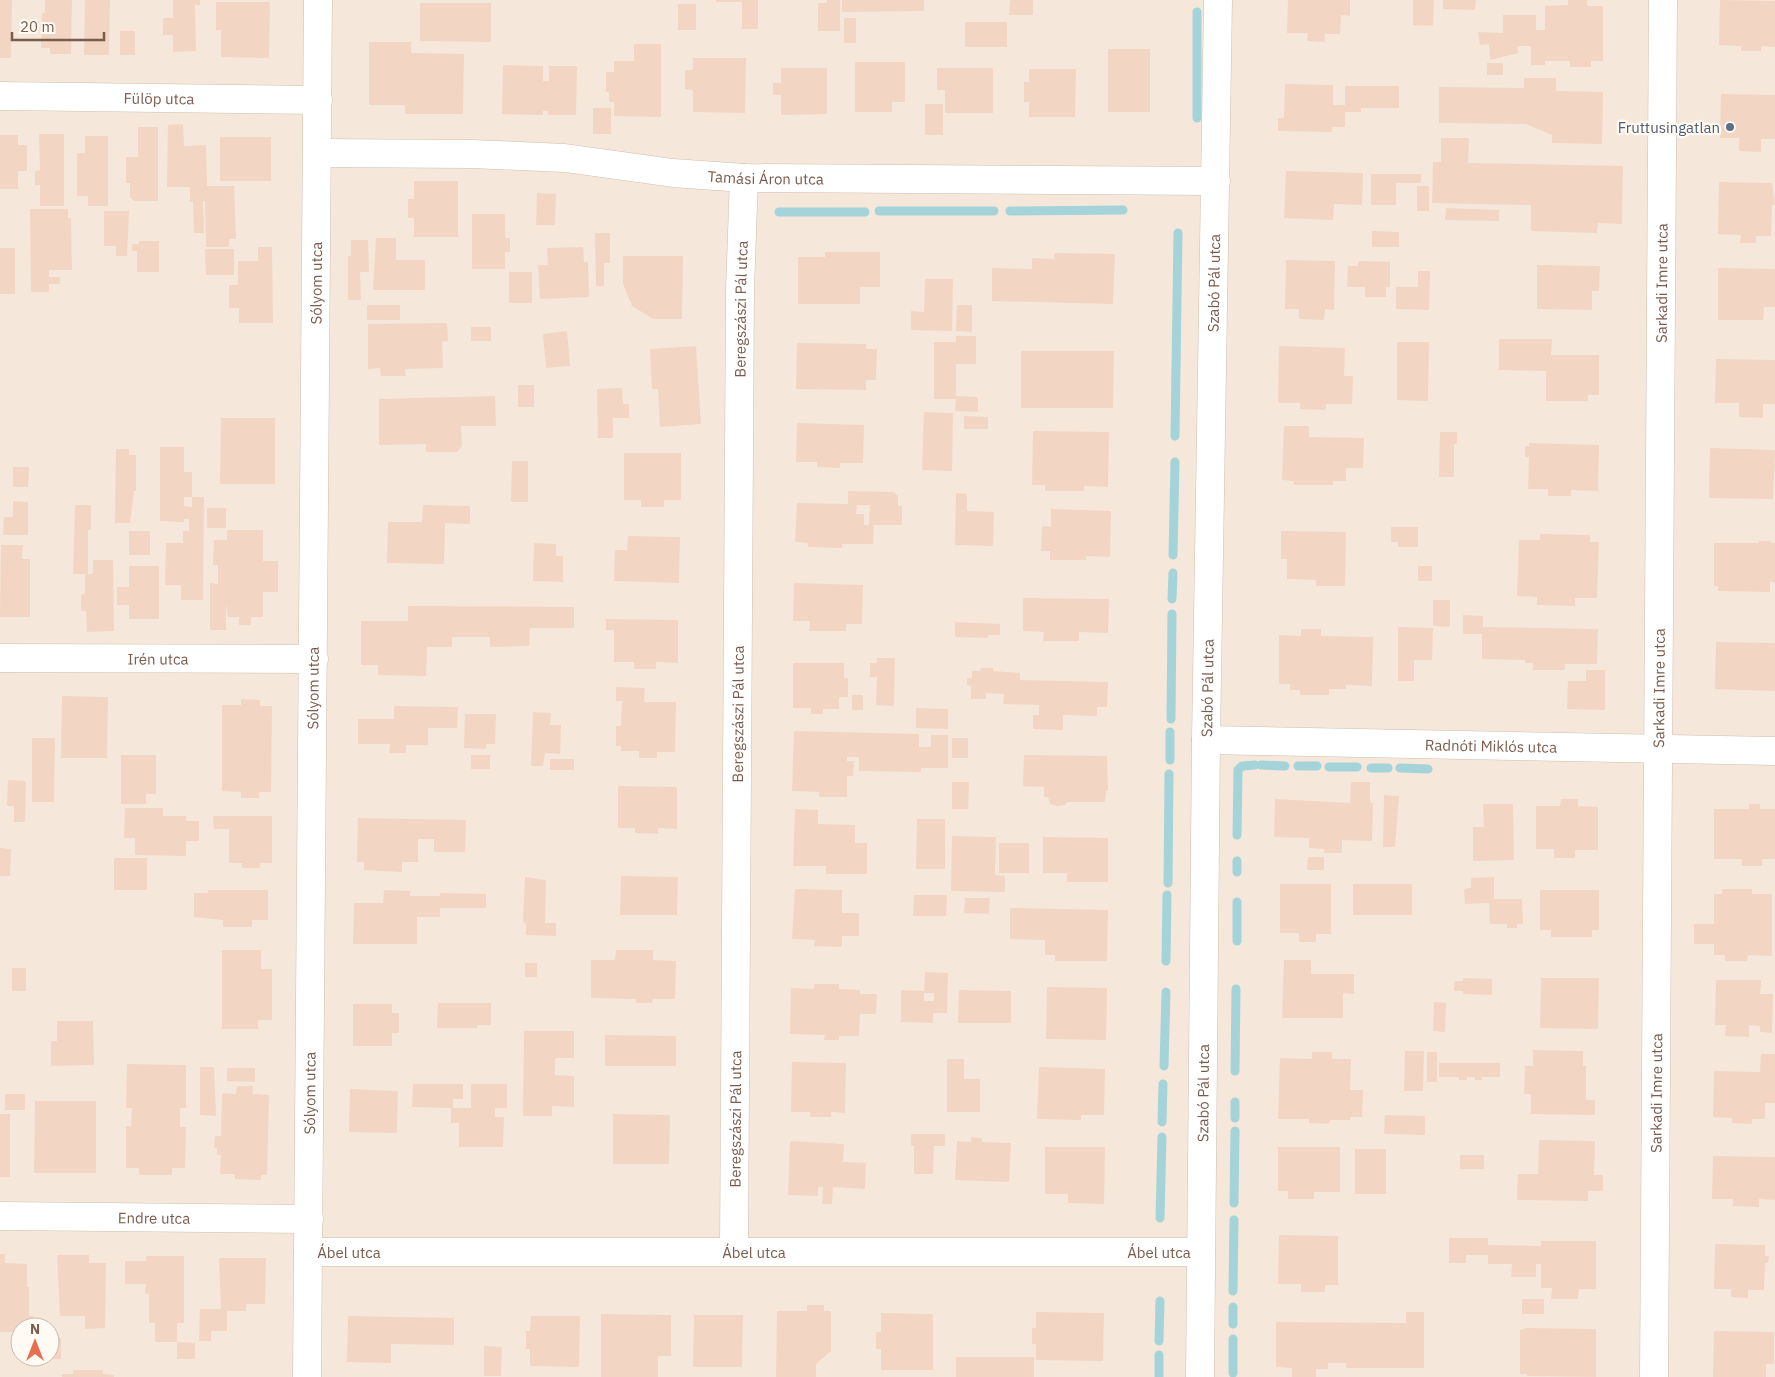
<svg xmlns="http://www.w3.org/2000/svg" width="1775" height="1377" font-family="'IBM Plex Sans',sans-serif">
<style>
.residential{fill:#f5e8da;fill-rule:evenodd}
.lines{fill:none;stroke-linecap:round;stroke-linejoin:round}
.stream{stroke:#a5d3da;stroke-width:9}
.building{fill:#f3d5c3;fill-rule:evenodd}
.minor-casing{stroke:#d1beb0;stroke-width:29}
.minor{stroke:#fff;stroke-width:28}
.service-dot{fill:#5c6f8a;stroke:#fffaf3;stroke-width:2}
.labels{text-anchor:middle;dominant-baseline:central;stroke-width:4.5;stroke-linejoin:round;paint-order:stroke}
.street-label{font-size:15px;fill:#7a5c4d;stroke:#fffaf3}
.service-label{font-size:15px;fill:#4e5e75;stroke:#fffaf3;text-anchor:end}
</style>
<rect width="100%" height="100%" fill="#fdf6ec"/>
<path class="residential" d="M0 0H1775V1377H0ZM20 1327H50V1357H20Z"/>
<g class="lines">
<path class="stream" d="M1197 12V118
M879 211H994
M1010 211 1123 210
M779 212H865
M1175 436 1178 233
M1173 555 1175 462
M1172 599 1173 573
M1171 719 1172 614
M1170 760V732
M1261 765 1285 766
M1298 766H1317
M1329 767H1357
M1371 768H1388
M1400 768 1428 769
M1237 835 1238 770 1242 766 1255 765
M1237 861V872
M1168 883 1169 774
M1237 941V902
M1166 961 1167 895
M1164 1066 1166 992
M1235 1071 1236 989
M1235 1118V1102
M1162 1122 1163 1084
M1234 1203 1235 1131
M1160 1218 1162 1137
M1233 1291 1234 1220
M1233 1307V1324
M1159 1341 1160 1301
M1233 1373V1339
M1159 1377V1355"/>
</g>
<path class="building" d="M0 0H12L11 58H0Z
M45 0H72L71 54H50V48H41L42 13H45Z
M85 0H110L109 55H84Z
M173 0H200V5H195L196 51 173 52V35H163V18H173Z
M716 0H758V29H742V2H716Z
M827 0H840V31H818V3H827Z
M842 0H924V11L842 12Z
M1010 0H1033V15H1009Z
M1288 0H1350V16L1341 15 1340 34H1325V42L1307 41 1308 33H1287Z
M1413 0H1434L1433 26 1413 25Z
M1443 0H1476L1475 10 1443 9Z
M1568 0H1587V6H1603V61H1591V67H1570V61H1545V65H1531V46H1517L1519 53 1490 60 1489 44 1480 45 1478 32 1503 33V15H1536V30H1545V6L1568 5Z
M1720 0 1775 1V47L1761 46V51H1741V46L1719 45Z
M216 2H270L269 58 221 57V30H216Z
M420 3H491V42L420 41Z
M678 4H696V30H678Z
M844 18H856V43H844Z
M965 22H1007V47H965Z
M120 31H135V55H120Z
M369 42H411V53L464 54 463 114H405V105H369Z
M634 44H661V117L614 116V102H609V92H606V72H614V61H634Z
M1108 49H1150V112H1108Z
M693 58H746L745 113 693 112V90L685 89V70H693Z
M855 62H905V102H892V112H855Z
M1487 63H1503V75H1487Z
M503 65 543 66V81H549V66H577L576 115H548V111H543V115L502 114Z
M781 68H827V114L781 115V95H773V83H781Z
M937 68H993V113H945V90H937Z
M1029 69H1076L1075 117H1029V102H1024V82H1029Z
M1524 78H1556V91L1603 92 1602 144 1552 143V135L1526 124 1439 123V87L1524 88Z
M1285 84 1333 85V105H1345V86H1399V108H1361V112H1345V127H1332V132L1278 131V118H1284Z
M1721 94 1775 95V139H1761V152L1739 151V138H1720Z
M925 104H943V135H925Z
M593 108H611V134H593Z
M183 124 184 146 206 145 207 186H234L236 239H229V247H206L205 201H203L204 233H194L193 201 190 202V187H167L168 125Z
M138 127H158V201H134L130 197V183H126V157H138Z
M39 134H64V206H40V185H35V171L40 170Z
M0 135H18V145H27V171H18V189H0Z
M85 136H108V206H88V196H77V153H85Z
M220 137H271V181H220Z
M1441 138H1469L1468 163 1623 166 1622 224 1598 223 1597 233 1531 231V205L1432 203 1433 162H1441Z
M1286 171 1363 173 1362 205 1334 204 1333 220 1284 218Z
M1371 174H1421V183H1396V205H1371Z
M414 181H458V237H414V218H408V199H414Z
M1719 182 1772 183 1775 205H1772L1771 236H1756V243H1740L1741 235 1718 234Z
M1417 186H1429V211H1417Z
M537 193 556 194 555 225H536Z
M1446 208 1499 210V221L1445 220Z
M30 209H68V218H71L72 270H49V277H60V284H49V292H31Z
M104 211H129L127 256H116V246H104Z
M472 214H505V238H510V252H505V269H472Z
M1372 231 1399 232V247H1372Z
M595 233H610V263H604V286H596Z
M376 238H396V260H425V290H373Z
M351 240H368L369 272H360L361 300H348V256H351Z
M139 241H159V272H137V251H132V244H139Z
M258 247H272L273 323H239V308H229V285H238V261H258Z
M583 247 584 262H588L589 297 540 299 538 265H548L547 248Z
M0 248H15V294H0Z
M205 249H234V275H206Z
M825 252H880V287H860V304H798V257H825Z
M1054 253 1115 254 1113 304 992 301V268L1032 269V258L1054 259Z
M623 256H683L682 319H653L632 306 623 284Z
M1286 260 1335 261 1334 310 1325 309 1324 320 1299 319V309H1285Z
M1358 261 1390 262V287H1386V297H1365V287H1347L1348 266H1358Z
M1537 265 1600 266 1599 291H1592V310L1537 309Z
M1718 268 1775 269V307H1764L1763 320H1718Z
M1418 271H1430L1429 310 1396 309V287H1418Z
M509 272H532V303H509Z
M925 279H953L952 331 911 330V311L924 312Z
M367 305H400V320H367Z
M957 305H972V332L956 331Z
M447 323 448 341 442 342 443 368 405 369 406 376H381L380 368 368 369V324Z
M471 327H491V341H471Z
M567 331 570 366 546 368 543 334Z
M956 336H976V364H956V396L978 397V412L955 411 956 399H934V342H956Z
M1499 339H1552L1551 355H1599V395H1588V401H1546V371L1499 370Z
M1397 342H1429L1428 401 1397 400Z
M797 343 866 344V349H877L876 380H866V390L796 389Z
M696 346 701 424 660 427 658 389H652L650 349Z
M1279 346 1345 348 1344 376H1353L1352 404H1326V410L1300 409V403H1278Z
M1021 351H1114L1113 408H1021Z
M1716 359 1775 360V404H1763V418L1739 417V403H1715Z
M518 385H534V407H518Z
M622 388 623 404H629V418H613V438H598L597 389Z
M495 396 496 426H461L462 446 457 452H426V444L379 445V399Z
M924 412 953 413 952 471 922 470Z
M964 416 988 417V429H964Z
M221 418H275V484H220Z
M797 423 864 425 863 463H840V468L817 467V462H796Z
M1284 426H1309V437L1364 438 1363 468H1346V481H1333V485H1294V481L1282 480Z
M1033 431 1109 432 1108 487 1084 486V491H1045V485H1032Z
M1440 432H1457V444H1454V477H1439Z
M1529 443 1599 445 1598 491 1571 490V496H1548V489H1528L1529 457H1525V446H1529Z
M160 447H184V472H192V497H184V506L192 507V497H204L203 600H181V585H165L166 543H183V531H189V519H184V522L160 521Z
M1710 448 1775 450 1773 499 1709 498Z
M116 449H129V455H136V491H134L130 523H115Z
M624 453H681V500H664V507H641V500H624Z
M512 461H528V502H511Z
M13 467H29L28 487H13Z
M848 491 894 492 898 496V506H902V525H874L873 544H842V548L808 547V543L795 542 797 503 848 504ZM857 505H870L869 525H864V514H856Z
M956 493 967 494V511L994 512 993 546 955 545Z
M13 501 28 502V535H3L4 517H13Z
M75 505H91V530H88V574H93V560H113L114 631 87 632 86 611H81V594H85V574H73Z
M423 505 470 506V524L445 523 444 564 387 563 388 522H422Z
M207 508H226V528H207Z
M1051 509 1111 511 1110 557 1086 556V560H1050V551H1041L1042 526 1051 527Z
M1391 527H1418V547H1398V542H1391Z
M227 530H263V561H278V592H263V617H251V625H239V617H228L226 604V630H210V583L218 584V565H213L214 540H227Z
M129 531H150V555H129Z
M1281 531 1346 532 1345 586H1316V580L1287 579V559H1281Z
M1540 534 1590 535V542H1599L1597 598H1575V606L1537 605V597L1517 596 1519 540H1540Z
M628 536 680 537 679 583 614 581 615 550H627Z
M1759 541H1771V543H1775V582H1770V592L1718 591V586H1714V543H1759Z
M534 543 556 544V556H563V582L533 581Z
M1 545H23L22 559H30V617H0Z
M129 566H159V619H129V605H117V587H129Z
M1418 566H1432V581H1418Z
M794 583 863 585 862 624H846V631H809L810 621H793Z
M1023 598 1109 599 1108 633 1079 632V641H1043L1044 632 1023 631Z
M1433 600H1450V627L1433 626Z
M408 606 574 607V628H530L529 646 490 647V637H452V647H427L426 676 378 675V665H361V621H408Z
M1463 615 1483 616V627L1598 629 1597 664H1565V670H1533V663H1525V660L1482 659V634H1463Z
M606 619 678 620V663L656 662V669H634V662H614V630H606Z
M955 622 1000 624V635H988V638L955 637Z
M1398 627 1433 628 1432 660H1414V681H1398Z
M1301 629H1321V636L1373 637 1372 686 1346 685V689H1329V695H1300V690H1290V684H1279V635L1301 636Z
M1716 642 1775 643V691L1715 689Z
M877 658H895L894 706 876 705 877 677H870V663H877Z
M793 663H844V678H848V697H839V709H823V714H811V708H793Z
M981 668H993V671L1020 673V680L1108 682 1107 707H1097V716L1063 715V730L1033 729V715H1039V705L1003 704 1004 694 986 693V699H971V686L967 685V678H972V671H980Z
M1586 670H1605V710L1567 709 1568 681H1586Z
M616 687 645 688 644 702H676L675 752H657V758H639V751H621V746H616V726H621L622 701H616Z
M852 695H863V710H852Z
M62 696 108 697 107 758H61Z
M241 699 260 700V706H272L271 792H259V798H241V792L222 791V705H241Z
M394 706 458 707 457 728H428V745H406V753H389L390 744H358V719H394Z
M916 708 948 709V729L916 728Z
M533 712 551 713 550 725H561L560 754 545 753 543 766H531Z
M465 714H496L495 744H486V749L464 748Z
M794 731 919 734V747H931V735H948V768H921V772L859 771V757H847V761H854L853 776H847V797H819V792L792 791Z
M32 738H55L54 802H32Z
M952 738H968V758H952Z
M121 755H156V794H146V804H121Z
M471 755H490V769H471Z
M1024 755 1107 756 1108 791H1106L1105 802H1067L1065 805 1057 806 1050 804 1048 797H1044V787L1023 786Z
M550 759H574V770H550Z
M8 780 26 781 25 822H14V806H7Z
M952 782H969L968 809H952Z
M1351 782H1370V803H1373L1372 841 1342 840V853H1324V849L1309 848V838L1274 837 1275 799 1350 803Z
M618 786 677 787V829L658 828V834L635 833V828H618Z
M1384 795 1399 796 1395 847H1383Z
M1561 799H1578V806L1598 807V850H1575V858H1554V849H1536V806H1560Z
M1483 804H1513L1514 860 1473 861V827H1484Z
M1749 804H1760V809H1775V859H1762V866H1742V859H1714V809H1749Z
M125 808H163V816H186V821H199V841H186V856L135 855V838H124Z
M795 809 818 810V824L855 825V843H867V874H826V866H793Z
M213 816H272V863H260V868H242V863H229V829H214Z
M358 818 466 820 465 852H434V839H418V862H402V872L364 870V862H357Z
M917 819H945V869H916Z
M952 836 996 837 995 875 1005 876V892L951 891Z
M1043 837 1108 838V882H1067V873H1043Z
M999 843H1029V873H999Z
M0 848 11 849 10 876H0Z
M1308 857H1324V870H1307Z
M114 858H147V890H114Z
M621 876 678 877 677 915H620Z
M525 877 546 880 545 923H556V936L526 935V923L523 922Z
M1494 877V899H1522L1523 924H1517V928H1507V924H1490L1489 903 1465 904 1464 889 1471 888V878Z
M1280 884H1331V934H1316V942H1299V933H1280Z
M1353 884H1412V915H1353Z
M795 889 842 890V913H859V936H842V947L814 946 815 940 792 939Z
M1722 889H1752V894H1772V956L1748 955 1747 961H1725V955H1714V944H1694V924H1714V894H1722Z
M208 890H268V920H252V927H223V920L194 917V893H208Z
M384 890 410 891V896H440V893L486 894V908H440V917H417V944H353L354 903H383Z
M1540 890H1599V930H1592V937H1551V930H1540Z
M914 895H947L946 916H913Z
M965 898H990L989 914 964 913Z
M1010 908 1108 910 1107 961H1055V955H1045V940L1010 939Z
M222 950H261V969H272V1020H258V1029H222Z
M616 950H653V960L676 961 675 999H653L652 1003H636V999L591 998V960H615Z
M1284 960H1311V974H1354V994L1343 993V1018H1282Z
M525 963H537V977H525Z
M12 968H26V991H12Z
M925 972 948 973 947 1013H933V1023L901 1022V990L924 991ZM924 993H934V1001H924Z
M1463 978 1492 979V995L1463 994V991H1454L1455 981H1463Z
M1541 978H1599L1598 1029 1540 1028Z
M1716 980H1761L1760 994H1773L1772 1033 1760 1032V1026L1749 1025V1037L1725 1036 1726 1025H1715Z
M814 984H839V989L860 990V994H877L876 1014H860L859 1036H839V1040H824L825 1035 790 1034 791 988 814 989Z
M1047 987 1107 988 1106 1040 1046 1039Z
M959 990 1011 991V1023H958Z
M1434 1002 1446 1003 1445 1032 1433 1031Z
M438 1003H491V1025H477V1028H437Z
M353 1004H392V1013H399V1033H392V1046H353Z
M57 1021H93L94 1065 51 1066V1041H57Z
M524 1031H574V1058H555V1075L574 1076V1107L552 1106V1116H523Z
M605 1035 676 1036V1066H605Z
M1533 1050 1583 1051V1066H1586V1100H1595V1115L1531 1114V1094H1524L1525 1066H1533Z
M1405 1051H1424L1423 1091H1404Z
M1312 1052H1332V1059H1351L1350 1090H1363L1362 1117H1350V1120H1330L1329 1124 1309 1123V1119H1278L1280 1058 1312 1059Z
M1427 1052H1437V1082H1427Z
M1761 1054H1775V1103H1765V1119H1752V1124L1732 1123V1118L1713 1117 1714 1071 1760 1072Z
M947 1059H964V1079H980V1112H947Z
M792 1062 846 1063 845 1113 831 1112V1117H810V1112H791Z
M1439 1063H1500V1077H1482V1080H1475V1077H1467V1080H1459V1077H1439Z
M127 1064 186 1065V1108H180V1127H186L185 1168H172V1175H139V1168H126V1126H131L132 1108H126Z
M200 1067H214L216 1116 200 1115Z
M1039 1067 1105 1069 1104 1115H1081V1120L1037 1119Z
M227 1068H255V1082L227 1081Z
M413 1084H463V1099H453V1108H471V1084H507V1108H495V1117H504L503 1147H459V1123H451V1108L412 1107Z
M237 1086H253V1094L269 1095 267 1175H261V1180L235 1179V1174H220L221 1155H217V1148H214L215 1136H221L222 1093 236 1094Z
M350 1089 398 1091 397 1133 349 1132Z
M5 1094H25V1110H5Z
M35 1101H96V1173H34Z
M0 1114H10V1177H0Z
M613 1114 670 1115 669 1164H613Z
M1385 1115 1425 1116V1135L1384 1134Z
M911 1134H945V1146H934L933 1174H914V1146H911Z
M971 1137 982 1138V1142L1011 1143 1009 1182 955 1180 957 1141 971 1142Z
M1539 1140 1595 1141 1594 1175H1603V1191H1588V1201L1517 1200 1518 1174H1538Z
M790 1141 844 1144 843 1162 866 1163 865 1189 833 1187 832 1204H822L823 1187H818V1196L788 1195Z
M1045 1147H1105L1104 1204 1068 1203V1194H1045Z
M1278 1147H1340V1192H1314V1199H1288V1191H1278Z
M1355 1149H1386V1194H1355Z
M1460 1155H1484V1169H1460Z
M1713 1156 1775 1157V1200L1759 1199V1207L1733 1206V1199H1712Z
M1279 1235 1338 1236V1285H1325V1292H1301V1284H1278Z
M1449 1238H1488V1245L1541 1246V1241H1596V1289H1579L1578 1299H1551L1552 1288H1541V1264H1536V1277H1511L1512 1264H1488V1255H1466V1263H1449Z
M1715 1244 1765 1245V1256H1769L1768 1263H1765L1764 1290H1748V1298L1731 1297V1289H1714Z
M0 1254H5V1263L27 1264V1287H29V1316H33V1327H20V1336H17V1332H0Z
M57 1255H89V1263H106L105 1328 85 1329V1316H60Z
M146 1256H184V1323H177V1342H155V1323H149V1294H145L146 1284H125V1261H146Z
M219 1258H266L265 1304H246V1311H227V1331H211V1341H199L200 1309H221Z
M1522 1299H1544V1314H1522Z
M807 1305H824V1311H831V1351L816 1364V1377H776L777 1311H807Z
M1036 1312 1104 1313 1103 1361 1036 1360V1344H1032V1328H1036Z
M1406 1312H1424V1368H1346V1363H1328V1369H1316V1377H1292V1368L1276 1367V1322L1406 1323Z
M881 1313 933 1314V1370H881V1349H876V1332H881Z
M601 1314 671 1315V1356H658V1377H601Z
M694 1315H743L742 1367H693Z
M348 1316 454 1318V1345L391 1344V1363L347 1362Z
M531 1316H580L579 1367 530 1366V1349H526V1331H530Z
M1527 1328 1596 1329V1377L1527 1376V1374H1520V1330Z
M1714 1331 1774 1332V1364H1766V1377H1713Z
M50 1338H61V1359H47L50 1357Z
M177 1342 195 1343V1359H177Z
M484 1346 502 1347 501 1376H484Z
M956 1357H1034V1377H956Z
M73 1370H103V1374L114 1375V1377H62V1374H73Z"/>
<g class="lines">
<defs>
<g id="minor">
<path id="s1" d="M0 96 318 100"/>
<path id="s2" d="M317 153 472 154 565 158 673 173 744 178 1216 181"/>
<path id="s3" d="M0 658 314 659"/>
<path id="s4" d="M1206 740 1775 751"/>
<path id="s5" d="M0 1216 309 1219"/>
<path id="s6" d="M734 1250 740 289 744 178"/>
<path id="s7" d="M308 1252H1201"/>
<path id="s8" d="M307 1377 318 0"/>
<path id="s9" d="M1200 1377 1206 740 1218 0"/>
<path id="s10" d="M1654 1377 1663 0"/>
</g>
</defs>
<use href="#minor" class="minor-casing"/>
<use href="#minor" class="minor"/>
</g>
<circle class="service-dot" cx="1730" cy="127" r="5"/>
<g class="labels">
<g class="street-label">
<text stroke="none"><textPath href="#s1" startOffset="159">Fülöp utca</textPath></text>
<text stroke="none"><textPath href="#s2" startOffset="450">Tamási Áron utca</textPath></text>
<text stroke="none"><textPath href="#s8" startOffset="1094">Sólyom utca</textPath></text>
<text stroke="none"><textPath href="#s9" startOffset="1094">Szabó Pál utca</textPath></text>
<text stroke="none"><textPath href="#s10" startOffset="1094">Sarkadi Imre utca</textPath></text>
<text stroke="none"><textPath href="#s6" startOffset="941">Beregszászi Pál utca</textPath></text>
<text stroke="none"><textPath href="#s3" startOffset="158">Irén utca</textPath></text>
<text stroke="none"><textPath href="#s9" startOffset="689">Szabó Pál utca</textPath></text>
<text stroke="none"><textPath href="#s8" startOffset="689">Sólyom utca</textPath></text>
<text stroke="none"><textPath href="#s10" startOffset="689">Sarkadi Imre utca</textPath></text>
<text stroke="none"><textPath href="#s6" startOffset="536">Beregszászi Pál utca</textPath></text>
<text stroke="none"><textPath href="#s4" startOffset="285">Radnóti Miklós utca</textPath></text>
<text stroke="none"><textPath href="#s8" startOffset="284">Sólyom utca</textPath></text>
<text stroke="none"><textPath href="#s9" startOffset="284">Szabó Pál utca</textPath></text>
<text stroke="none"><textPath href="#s10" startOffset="284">Sarkadi Imre utca</textPath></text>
<text stroke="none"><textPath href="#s6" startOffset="131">Beregszászi Pál utca</textPath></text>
<text stroke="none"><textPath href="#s5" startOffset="154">Endre utca</textPath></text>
<text stroke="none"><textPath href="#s7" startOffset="446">Ábel utca</textPath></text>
<text stroke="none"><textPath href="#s7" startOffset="41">Ábel utca</textPath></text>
<text stroke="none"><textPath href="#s7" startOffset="851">Ábel utca</textPath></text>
</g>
<g class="service-label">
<text x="1720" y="127">Fruttusingatlan</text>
</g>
</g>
<g transform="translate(35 1342)"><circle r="24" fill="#fffaf3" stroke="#cabbb1"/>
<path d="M0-4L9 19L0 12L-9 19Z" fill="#e76f51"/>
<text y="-8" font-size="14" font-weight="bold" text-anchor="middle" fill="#7a5c4d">N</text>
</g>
<path d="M12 32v8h92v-8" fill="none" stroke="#7a5c4d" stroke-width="2.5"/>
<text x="20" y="32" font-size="15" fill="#7a5c4d" stroke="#fffaf3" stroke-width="4" paint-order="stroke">20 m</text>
</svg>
